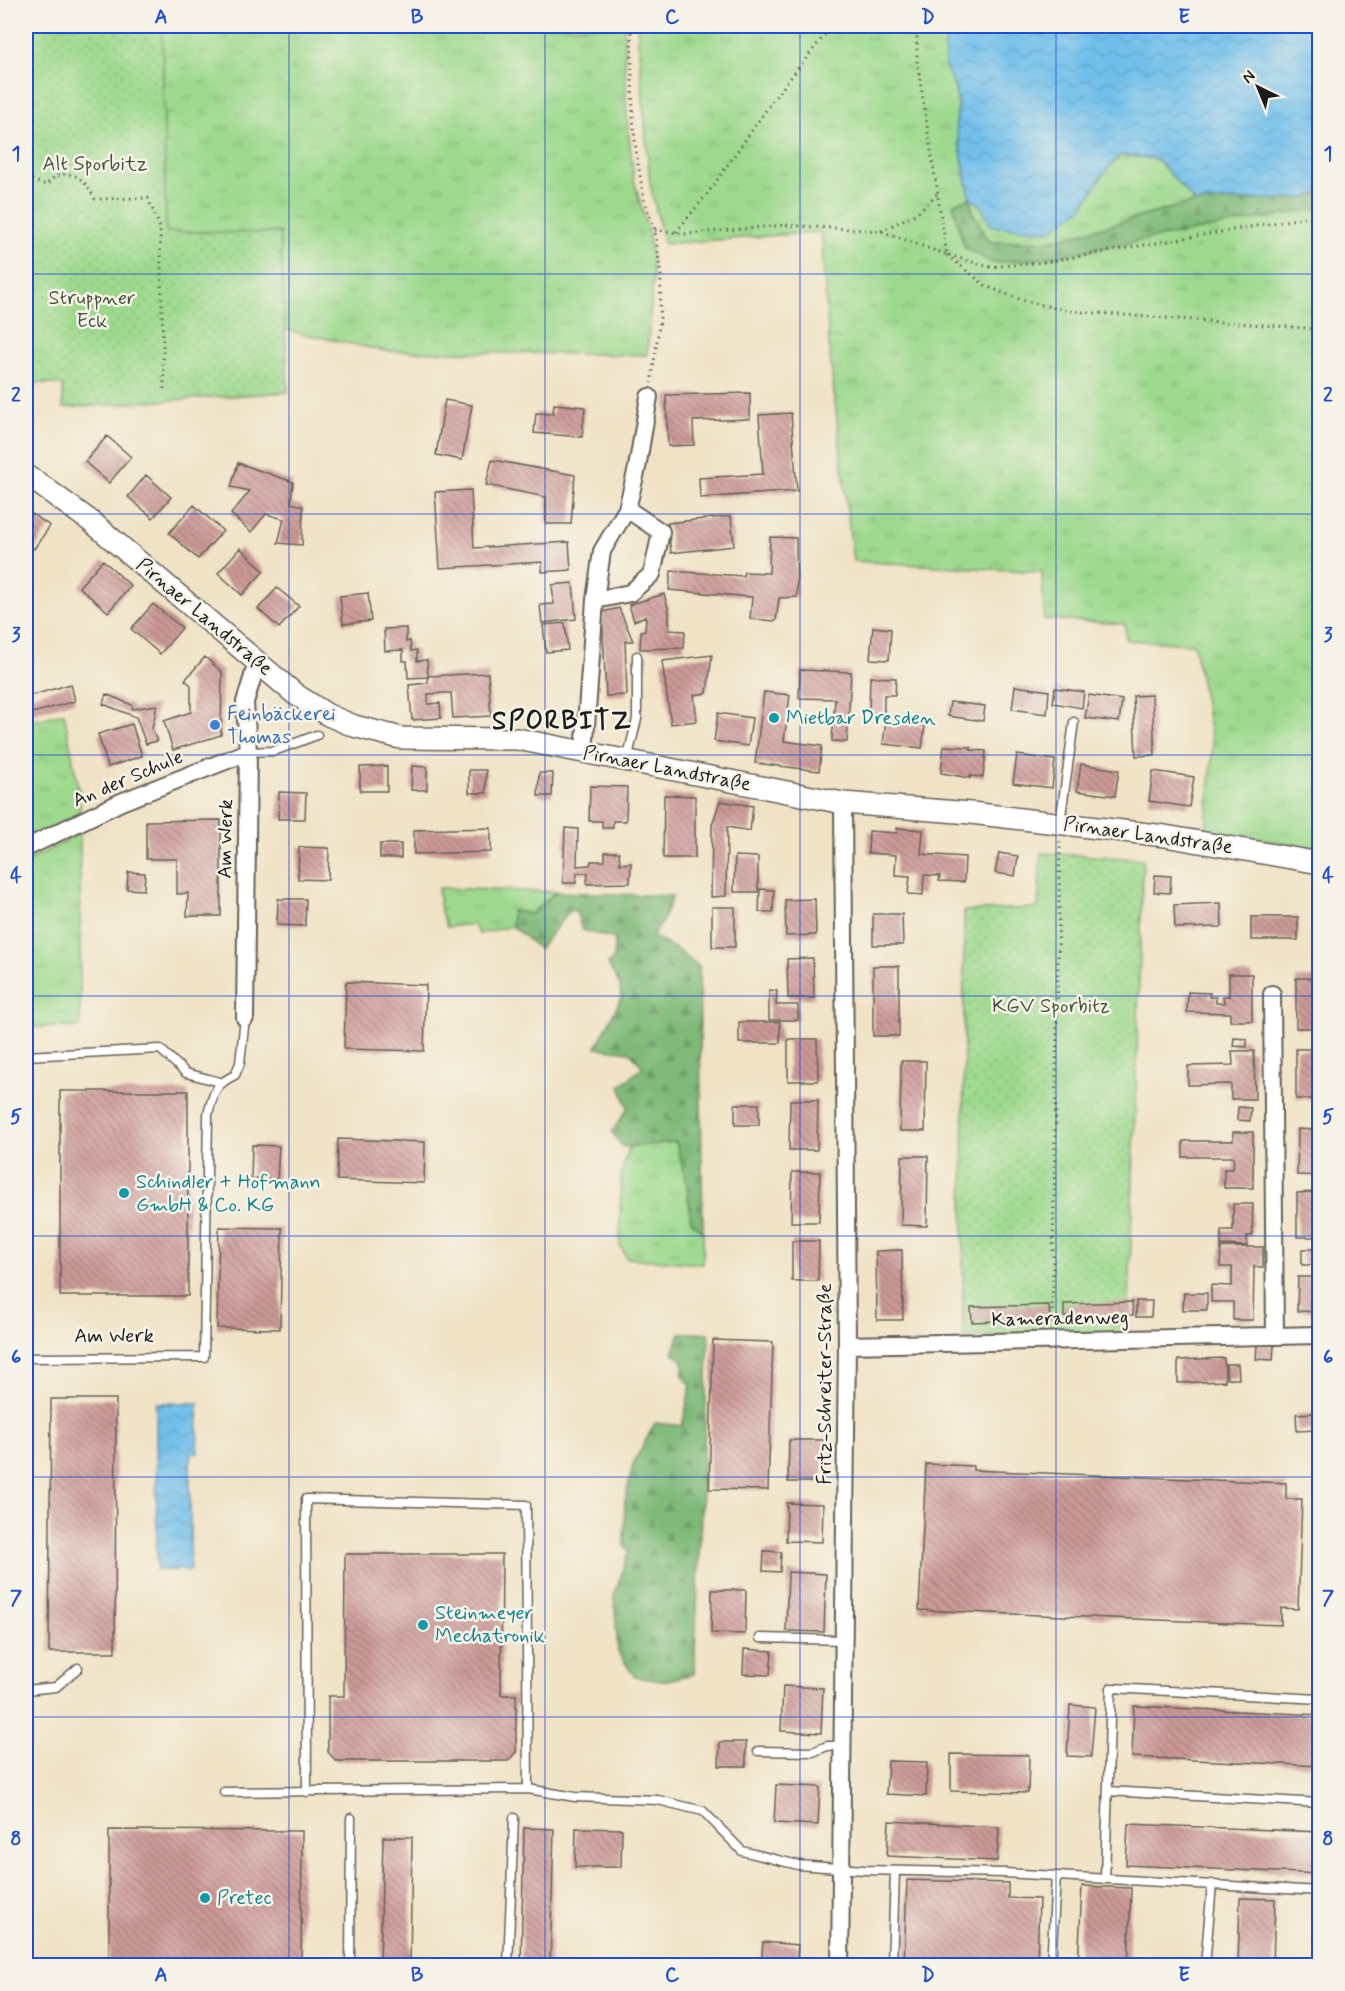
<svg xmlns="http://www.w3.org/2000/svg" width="1345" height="1991" font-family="Mynerve,sans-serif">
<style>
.grass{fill:url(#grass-tufts);stroke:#5c7a54;stroke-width:1.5}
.forest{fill:url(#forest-firs);stroke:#4d6a4a;stroke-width:1.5}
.garden{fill:url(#garden-dots);stroke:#5c7a54;stroke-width:1.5}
.water{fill:url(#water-waves);stroke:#466e84;stroke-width:1.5}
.building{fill:url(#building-back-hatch)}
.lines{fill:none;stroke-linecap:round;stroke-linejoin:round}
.service-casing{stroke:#666157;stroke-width:11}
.minor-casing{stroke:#666157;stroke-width:20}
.tertiary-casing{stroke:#666157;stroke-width:24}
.path{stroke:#666157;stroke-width:3;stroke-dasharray:1.5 4.5;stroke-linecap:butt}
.service{stroke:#fff;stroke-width:8}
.minor{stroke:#fff;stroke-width:16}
.tertiary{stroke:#fff;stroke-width:21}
.grid{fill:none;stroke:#1d4ed8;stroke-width:1.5;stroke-opacity:0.55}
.culture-dot{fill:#0f9aa8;stroke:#f7f3e8;stroke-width:2}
.shop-dot{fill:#3f7fe0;stroke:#f7f3e8;stroke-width:2}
.labels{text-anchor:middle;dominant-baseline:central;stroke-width:5;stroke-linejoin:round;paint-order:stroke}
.park-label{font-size:20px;fill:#43553e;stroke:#f7f3e8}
.street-label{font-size:20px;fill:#1c1c1c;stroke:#f7f3e8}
.shop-label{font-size:20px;fill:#366cbe;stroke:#f7f3e8;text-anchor:start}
.culture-label{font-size:20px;fill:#0d838f;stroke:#f7f3e8;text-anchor:start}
.district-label{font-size:26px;font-weight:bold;letter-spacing:1.5px;fill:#1c1c1c;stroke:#f7f3e8}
.neatline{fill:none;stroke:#1d4ed8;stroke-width:2}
.grid-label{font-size:20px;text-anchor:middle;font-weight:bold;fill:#1d4ed8}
</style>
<defs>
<pattern id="grass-tufts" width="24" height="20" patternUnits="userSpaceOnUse" patternTransform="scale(1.5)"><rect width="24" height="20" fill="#9dd98d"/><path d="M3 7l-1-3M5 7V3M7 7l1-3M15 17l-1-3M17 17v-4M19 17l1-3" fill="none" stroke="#87ba79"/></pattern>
<pattern id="forest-firs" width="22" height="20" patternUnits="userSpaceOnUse" patternTransform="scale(1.5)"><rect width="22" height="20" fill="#7eb978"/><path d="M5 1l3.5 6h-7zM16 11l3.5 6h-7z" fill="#6c9e67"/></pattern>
<pattern id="garden-dots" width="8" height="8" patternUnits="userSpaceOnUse" patternTransform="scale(1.5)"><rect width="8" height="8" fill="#9dd98d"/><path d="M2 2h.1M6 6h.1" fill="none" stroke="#87ba79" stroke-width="1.8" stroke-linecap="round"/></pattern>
<pattern id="water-waves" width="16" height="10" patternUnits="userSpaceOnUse" patternTransform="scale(1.5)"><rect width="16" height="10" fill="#70bfeb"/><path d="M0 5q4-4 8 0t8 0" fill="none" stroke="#60a4c9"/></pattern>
<pattern id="building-back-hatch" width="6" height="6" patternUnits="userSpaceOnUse" patternTransform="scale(1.5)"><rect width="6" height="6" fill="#cc9997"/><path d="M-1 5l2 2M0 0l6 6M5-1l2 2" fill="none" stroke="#a57c7a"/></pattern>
</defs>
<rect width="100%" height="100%" fill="#f7f3e8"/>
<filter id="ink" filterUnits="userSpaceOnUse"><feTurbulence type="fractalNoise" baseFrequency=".0167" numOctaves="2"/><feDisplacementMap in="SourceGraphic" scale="12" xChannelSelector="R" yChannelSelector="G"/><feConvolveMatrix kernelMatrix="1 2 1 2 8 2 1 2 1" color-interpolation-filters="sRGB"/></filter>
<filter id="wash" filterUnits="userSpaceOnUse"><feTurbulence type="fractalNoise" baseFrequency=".008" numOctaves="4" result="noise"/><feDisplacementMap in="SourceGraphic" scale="24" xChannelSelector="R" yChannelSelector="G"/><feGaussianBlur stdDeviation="1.35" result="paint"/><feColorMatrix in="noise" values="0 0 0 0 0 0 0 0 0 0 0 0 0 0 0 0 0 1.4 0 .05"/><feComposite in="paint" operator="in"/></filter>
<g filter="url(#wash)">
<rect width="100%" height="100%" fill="#f0e2c5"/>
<path class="grass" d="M162 26H624L627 119 634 180 649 235 653 277 647 355 385 351 285 330 280 233 166 232Z
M637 26H945V66L955 88 958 103 956 125 970 198 980 204 992 226 1083 207 1103 174 1120 155 1157 159 1195 202 1051 241 990 242 973 214 970 198 953 204 992 263 1046 258 1319 208V849L1206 830 1213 745 1194 644 1126 640 1125 624 1044 619 1042 572 853 561 830 357 821 232 664 244 650 184Z
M64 713 79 791 80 813 26 842V723Z
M80 833V1027H26V862Z
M438 888 556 892 531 914 512 911V926L479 934 473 924 447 927 441 912Z
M676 1141 687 1185 691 1221 703 1232V1264L627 1258 620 1245 621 1174 629 1147Z"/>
<path class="forest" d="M1320 193 1319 208 1046 258 992 263 964 247 953 204 970 198 973 214 990 242 1051 241 1195 202 1303 198Z
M556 892 673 896 661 924 652 936 677 950 699 966 703 1232 691 1221 687 1185 676 1142 623 1147 612 1132 628 1108 620 1086 643 1067 630 1052 596 1048 621 998 620 986 608 964 614 957 615 939 582 930 576 911 570 910 539 949 512 926V911L531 914Z
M680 1333H709L694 1674 663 1681 635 1677 618 1652 614 1596 629 1551 624 1546 625 1501 633 1464 655 1423 682 1426 691 1385 683 1376V1361L673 1353Z"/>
<path class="garden" d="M26 26H162L166 232 280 233 288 392 63 408V385L26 382Z
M1041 853 1143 859 1128 1336 963 1337 964 911 1038 908Z"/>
<path class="water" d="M945 26H1319V193L1303 198 1195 202 1157 159 1120 155 1103 174 1083 207 1049 231 992 226 980 204 970 198 956 125 958 103 955 88 945 66Z
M156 1403H198V1453L190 1454V1570H157Z"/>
<g id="blocks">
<path class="building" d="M750 393V419L693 421 694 445 668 446 666 395Z
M445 400 472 405 462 460 436 455Z
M554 404 585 407 582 437 534 433 536 413 553 414Z
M791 413 797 491 700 498 699 478 763 474 759 415Z
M107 436 131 457 109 483 85 462Z
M492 460 575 475 571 524H546V497L486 485Z
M238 463 293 482 291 503 303 506 302 545 278 543 284 519 266 514 251 532 231 514 250 491 231 487Z
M146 475 171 497 153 518 128 497Z
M471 490 474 548 569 542 571 570 542 572V562L440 568 435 492Z
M194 505 223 531 198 559 169 533Z
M26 510 50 526 34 549 26 543Z
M731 516 734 546 671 553 668 523Z
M770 537 796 538 797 597 779 598 776 621 750 619 752 597 669 590 671 571 743 576 744 572 769 573Z
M240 548 264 571 242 595 218 573Z
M103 560 131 586 108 612 79 587Z
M573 583 576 619 542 623 540 605 554 604 552 585Z
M277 588 299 606 279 628 258 609Z
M368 593 371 621 343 624 340 596Z
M664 594 669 611V630L685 631 684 648 640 649 641 631H645L646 616 634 621 629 605Z
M153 604 182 628 160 654 131 629Z
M619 608 633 641H625L627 695 606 696 602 612Z
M565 623 568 650 546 652 543 625Z
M873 627 891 629 889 660 870 659Z
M406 628V642L410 641 411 651 417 650V661L427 660 428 676 488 673 491 716 453 718 451 693H444L428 694V704L440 703 441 718 412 720 409 685 428 683V677L408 678 407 661H403V650L385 651 384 629Z
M712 655 707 693 694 695 697 721 671 724 662 661Z
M205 657 222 672 221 735 173 750 164 721 191 712V685L185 680Z
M800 670 851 672 847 742 832 741 835 699 799 698Z
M870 677 896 678 895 695H884V713H869Z
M71 684 75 701 26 715V697Z
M1015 686 1049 691 1047 714 1012 709Z
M1055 688 1084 692 1082 708 1053 703Z
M764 692 790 695 784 741 822 746 819 771 755 763Z
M106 694 132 705 133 709 157 705 152 729 157 741 146 744 136 717 103 704Z
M1089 695 1122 700 1119 722 1085 718Z
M1152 695 1155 755 1136 756 1133 696Z
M950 702 985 706 983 721 948 716Z
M718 713 752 718 748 746 714 741Z
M886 721 925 726 922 748 883 744Z
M132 724 142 756 108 767 98 734Z
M944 746 971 747V750L986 751 983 777 970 776V778L941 773Z
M1017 755 1055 760 1052 788 1013 783Z
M1081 764 1119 770 1115 796 1077 791Z
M387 766V791H360V767Z
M412 766 427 767V790H411Z
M469 770H486V793H469Z
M1153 771 1194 777 1189 807 1149 801Z
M539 773H553L552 796H538Z
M590 786 627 787 626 821H613V828H602V821H589Z
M279 792 306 793 305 819H278Z
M664 795 695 796V858H663Z
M720 801 753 806 750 831 727 827 726 896 711 897 712 825Z
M221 820V916H187L188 893 177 894V859H146V821Z
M491 828V852L414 854V830Z
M565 828 578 829 577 866 590 865 591 861H605V852H619L620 864 631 863 630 883 587 884 588 873H577L576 883H563Z
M897 828 923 830 921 854 965 857 964 882 939 881 940 876 924 875 923 895 908 894 910 876 895 875 896 855 868 853 869 831 897 833Z
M380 844H401V858H380Z
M299 847 329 848 328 880 298 879Z
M999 853 1018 856 1015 876 995 873Z
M735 856 758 857V892H734Z
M128 872 145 873 144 890 127 889Z
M1155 875 1171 876 1170 893 1154 892Z
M760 889 774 890 773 912H759Z
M278 899H306L305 926 277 925Z
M815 899 816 935 786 936 785 900Z
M1221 903 1222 927 1175 928 1174 905Z
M712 907H735V947H712Z
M873 914H902L903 945H873Z
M1251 917H1298V940H1251Z
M813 958 814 998H788L787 959Z
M873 966H899V1036H873Z
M1229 974H1252V1021H1230V1013L1187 1012 1188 992 1210 993 1209 997H1216V1003H1224L1223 996H1229Z
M1296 978H1318L1320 1028H1296Z
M346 982 426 985 424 1051 344 1049Z
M769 990 777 991 776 1005H798V1020H769Z
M739 1022H780V1043H739Z
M1234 1038 1247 1039V1047L1233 1046Z
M788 1039H817L818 1081H788Z
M1296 1049H1316V1075H1320V1086H1316V1099H1296Z
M1232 1051H1254L1255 1099H1231V1084L1188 1085V1066L1233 1065Z
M901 1061H926L925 1131H900Z
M60 1091H188V1296H60Z
M790 1100H818L817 1150H789Z
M735 1104H759V1125H735Z
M1238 1107 1251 1108 1250 1121 1237 1120Z
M1298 1129 1317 1130 1316 1153H1320V1176L1297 1175Z
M1233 1132H1253V1188H1224V1169H1233L1234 1157H1183V1141H1233Z
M338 1139 425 1142 424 1183 337 1180Z
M252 1145 279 1146 277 1179 251 1178Z
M902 1156H928L927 1226 901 1225Z
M792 1172H820L819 1222H791Z
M1316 1192V1203H1320V1222H1316V1237H1297V1193Z
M1233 1204H1253L1252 1236H1247V1246L1221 1245V1230H1233Z
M219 1227 282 1228 280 1329 217 1328Z
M792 1241H819L818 1281H792Z
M1221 1247H1263V1267H1254L1253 1320H1233V1302H1211V1285L1232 1286V1267H1220Z
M1302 1249H1316V1265H1302Z
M902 1250 903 1320H877L876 1251Z
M1298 1277H1320L1319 1312 1297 1311Z
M1184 1293H1207V1310H1183Z
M1136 1301H1152L1151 1317H1136Z
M1132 1302 1133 1315 1064 1317V1304Z
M1049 1305 1050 1319 972 1322 971 1307Z
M713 1340 773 1342 768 1490 709 1489Z
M1257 1344 1274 1345 1273 1360 1256 1359Z
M1224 1358 1225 1381 1178 1383V1360Z
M1226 1364H1238L1239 1379H1227Z
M51 1399H116L115 1652H49Z
M1314 1413 1315 1430 1297 1431 1296 1414Z
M789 1440H824L823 1482H788Z
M926 1464 973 1466V1470L1286 1483V1499H1302L1298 1609 1281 1608V1625L919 1610Z
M787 1503 823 1504 822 1542 786 1541Z
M764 1551 781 1552 780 1572 763 1571Z
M345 1554H502L501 1695H516V1752L508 1761H336L328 1752V1696H344Z
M788 1572 826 1574 824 1632 786 1631Z
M712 1590H746L745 1634 711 1633Z
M744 1649 772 1651 770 1675 743 1674Z
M783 1686 823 1688 821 1733 781 1731Z
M1070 1705 1095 1707 1091 1757 1067 1756Z
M1134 1706 1320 1715V1766L1132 1757Z
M720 1742H746V1766H719Z
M951 1754 1029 1755 1028 1793 951 1791Z
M888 1761 927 1762 926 1796 886 1794Z
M776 1785 820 1787 818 1825 774 1823Z
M889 1821 999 1827 997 1861 887 1856Z
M1128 1824 1320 1832V1874L1126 1865Z
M524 1828 554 1829 550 1966H521Z
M576 1828 622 1829 621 1867H575Z
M109 1830 302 1831 301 1966H109Z
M383 1837H412L410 1966H380Z
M907 1880 1008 1883V1898L1039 1899 1037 1966H904Z
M1082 1886 1131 1888 1128 1966H1078Z
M1240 1898 1275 1899 1273 1966H1238Z
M763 1942 798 1945 796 1966H761Z"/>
</g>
</g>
<g filter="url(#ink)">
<use href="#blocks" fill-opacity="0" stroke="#666157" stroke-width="1.5"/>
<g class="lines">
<defs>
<path id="service" d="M248 752 274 751 317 735
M627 760 637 719V656
M1060 823 1074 722
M26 1056 160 1049 186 1073 220 1082
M26 1358 204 1357 208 1114C214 1092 214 1085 235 1075L240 1063 245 1018
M760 1638 844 1640
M26 1690 56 1687 78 1668
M758 1751 813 1752 827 1746H843
M1108 1791 1320 1803
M224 1792 528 1789 575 1797 658 1800 703 1811 742 1851 798 1865 864 1870 1005 1873 1320 1891
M307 1792 306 1499 526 1505 528 1789
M1105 1879 1111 1688 1320 1699
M350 1966 351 1818
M508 1966 514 1818
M892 1966 895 1871
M1051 1966 1056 1876
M1205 1966 1212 1884"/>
<path id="minor" d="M595 600 630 593 652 574 661 532 627 509
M584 753 595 600 602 551 627 509 637 468 649 397
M26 848 121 802 248 752
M1272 994 1275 1335
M245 1018 248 752 245 702 257 663
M847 1345 1320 1335
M840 1966 847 1345 843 803"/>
<path id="tertiary" d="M26 476 38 483 93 523 295 694 328 715 354 726 401 738 517 739 843 803 971 813 1165 836 1320 863"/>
</defs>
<use href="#service" class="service-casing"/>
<use href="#minor" class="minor-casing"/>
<use href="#tertiary" class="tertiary-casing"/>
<path class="path" d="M631 26 633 116 636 151 644 200 655 230 661 277 660 320 651 383
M26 157V178
M26 178 46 185C49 182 54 177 57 176 76 168 88 185 95 199L148 198 160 228 164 391
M655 230 686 234 785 225 881 231 947 255 917 60V26
M881 231 917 213 937 194
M676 232 708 193 776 96 832 26
M947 255 986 286 1022 300 1067 311 1320 329
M949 255 989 267 1046 262 1320 215
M1052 1323 1060 841"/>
<use href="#service" class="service"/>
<use href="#minor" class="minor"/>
<use href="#tertiary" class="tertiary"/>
</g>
</g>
<path class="grid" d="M289 26V1966M545 26V1966M800 26V1966M1056 26V1966M26 274H1320M26 514H1320M26 755H1320M26 996H1320M26 1236H1320M26 1477H1320M26 1717H1320"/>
<g class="culture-dot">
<circle cx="774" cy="718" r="6"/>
<circle cx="124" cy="1193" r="6"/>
<circle cx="423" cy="1625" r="6"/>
<circle cx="205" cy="1898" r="6"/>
</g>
<circle class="shop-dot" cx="215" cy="725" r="6"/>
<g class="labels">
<g class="park-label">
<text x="95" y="164">Alt Sporbitz</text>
<text x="92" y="298">Struppner<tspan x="92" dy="23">Eck</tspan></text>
<text x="1051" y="1006">KGV Sporbitz</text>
</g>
<g class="street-label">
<text transform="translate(204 617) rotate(40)">Pirnaer Landstraße</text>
<text transform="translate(667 769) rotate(11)">Pirnaer Landstraße</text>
<text transform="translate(128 779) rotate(-23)">An der Schule</text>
<text transform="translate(1148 836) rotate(8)">Pirnaer Landstraße</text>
<text transform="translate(226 839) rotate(-89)">Am Werk</text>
<text transform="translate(1060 1319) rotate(-1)">Kameradenweg</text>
<text x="114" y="1336">Am Werk</text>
<text transform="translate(825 1384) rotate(-90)">Fritz-Schreiter-Straße</text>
</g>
<g class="shop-label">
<text x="227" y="714">Feinbäckerei<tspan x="227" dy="23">Thomas</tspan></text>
</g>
<g class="culture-label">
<text x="786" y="718">Mietbar Dresden</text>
<text x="136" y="1182">Schindler + Hofmann<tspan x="136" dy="23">GmbH &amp; Co. KG</tspan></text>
<text x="435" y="1613">Steinmeyer<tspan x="435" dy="23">Mechatronik</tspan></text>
<text x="217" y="1898">Pretec</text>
</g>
<g class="district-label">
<text x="562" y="722">SPORBITZ</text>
</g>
</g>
<rect width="1345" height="1991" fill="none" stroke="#f7f3e8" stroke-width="66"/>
<g transform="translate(1258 87) rotate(317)" stroke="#f7f3e8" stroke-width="4.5" paint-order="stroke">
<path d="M0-4.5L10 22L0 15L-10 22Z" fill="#1c1c1c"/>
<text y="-9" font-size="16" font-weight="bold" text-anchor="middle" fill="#1c1c1c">N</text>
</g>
<rect x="33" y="33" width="1279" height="1925" class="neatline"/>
<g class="grid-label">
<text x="161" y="23">A</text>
<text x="417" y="23">B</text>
<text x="672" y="23">C</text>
<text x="928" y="23">D</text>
<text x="1184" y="23">E</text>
<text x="16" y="160">1</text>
<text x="1328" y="160">1</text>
<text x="16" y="401">2</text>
<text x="1328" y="401">2</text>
<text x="16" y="641">3</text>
<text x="1328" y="641">3</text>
<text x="16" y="882">4</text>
<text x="1328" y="882">4</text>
<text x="16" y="1123">5</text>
<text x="1328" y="1123">5</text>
<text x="16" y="1363">6</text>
<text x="1328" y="1363">6</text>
<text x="16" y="1604">7</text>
<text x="1328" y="1604">7</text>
<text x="16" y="1845">8</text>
<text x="1328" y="1845">8</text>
<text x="161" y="1981">A</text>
<text x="417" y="1981">B</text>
<text x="672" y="1981">C</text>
<text x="928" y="1981">D</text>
<text x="1184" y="1981">E</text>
</g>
</svg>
